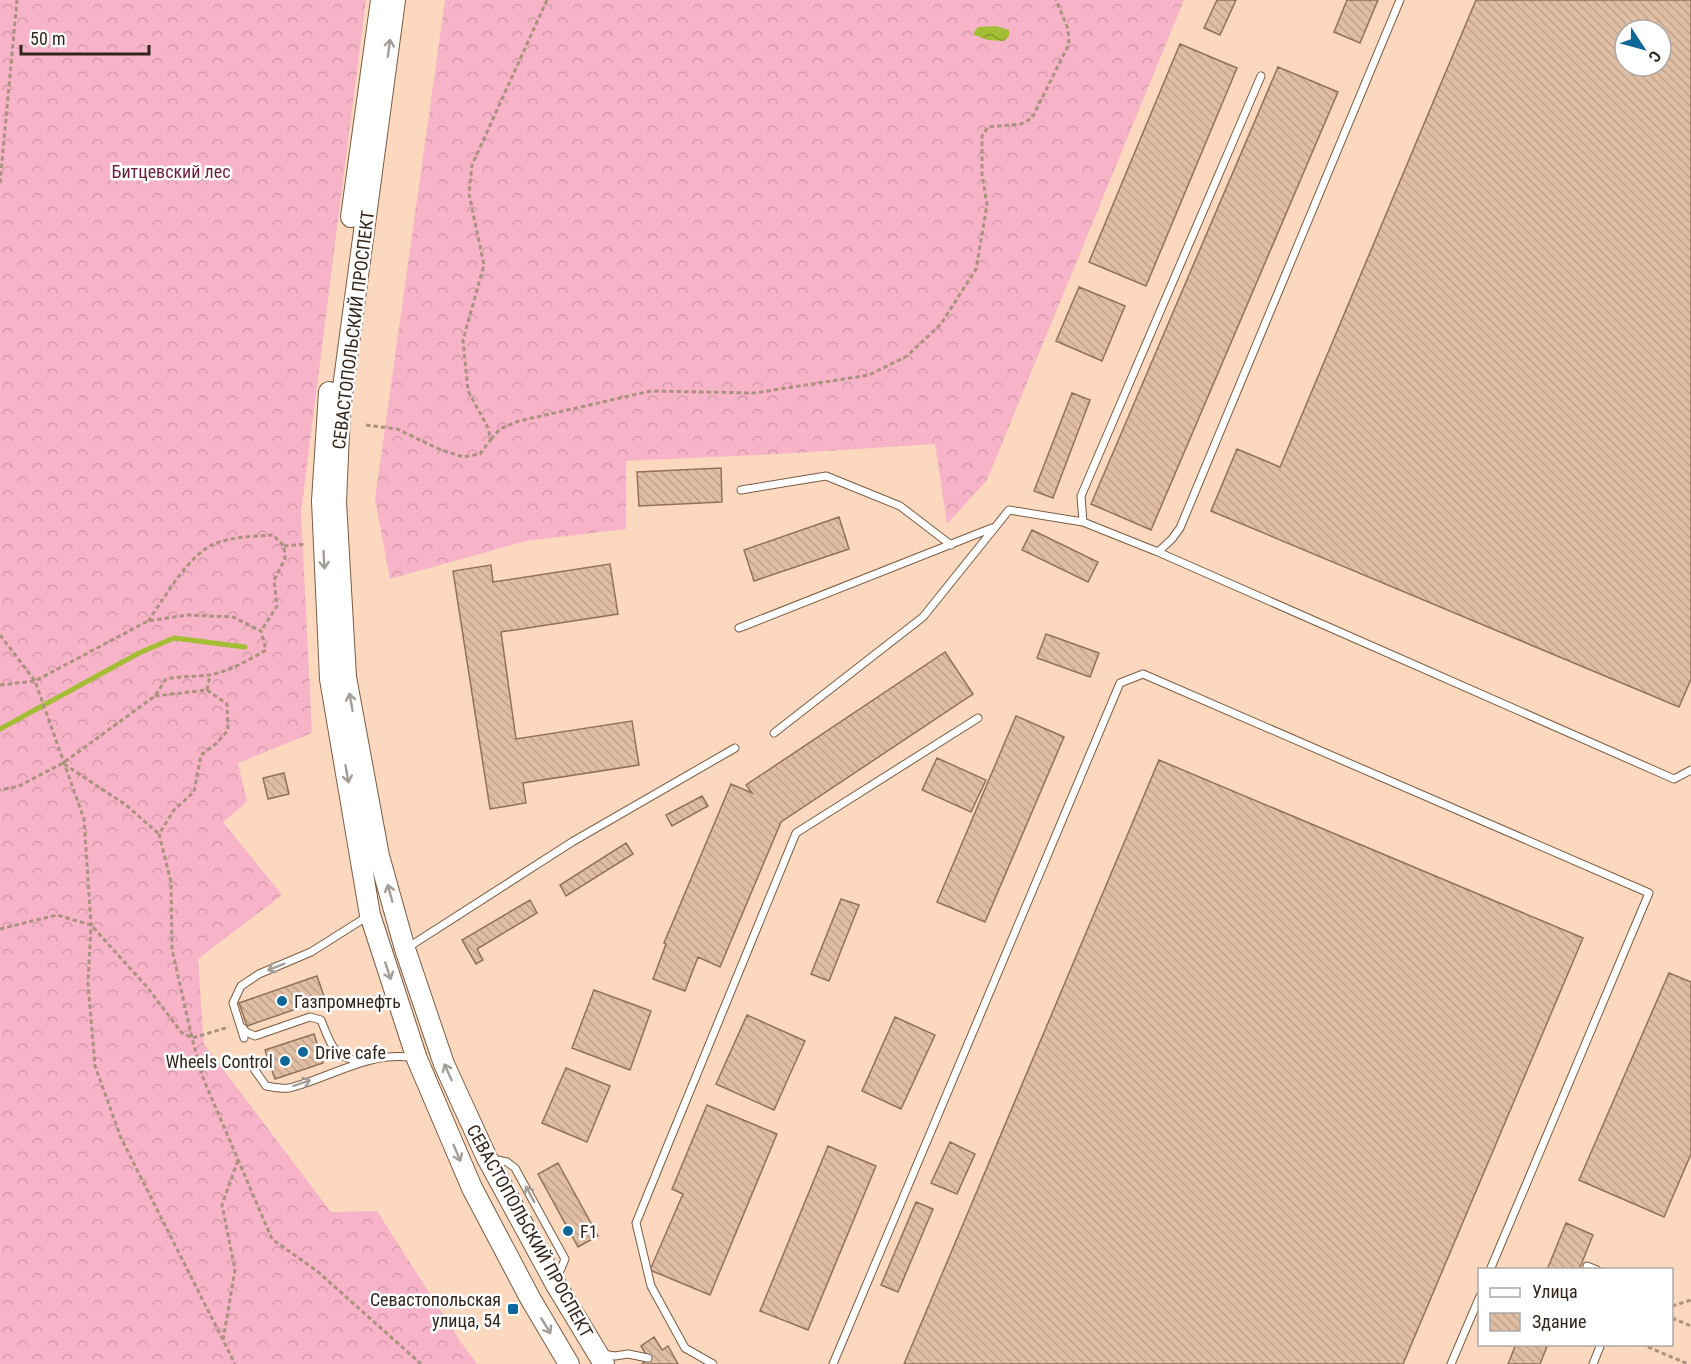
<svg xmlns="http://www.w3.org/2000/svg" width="1691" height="1364" font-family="'Roboto Condensed',sans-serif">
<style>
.forest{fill:url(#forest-crowns)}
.water{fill:url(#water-waves)}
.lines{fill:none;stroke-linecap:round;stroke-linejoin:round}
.stream{stroke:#a3be34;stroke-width:5}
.building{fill:url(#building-back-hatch);stroke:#917259;stroke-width:1.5;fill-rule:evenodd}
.service-casing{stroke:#795c43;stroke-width:9}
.secondary-casing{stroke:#795c43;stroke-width:22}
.path{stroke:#ac927e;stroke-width:3;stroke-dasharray:4.5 3;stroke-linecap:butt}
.service{stroke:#fff;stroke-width:7}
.secondary{stroke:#fff;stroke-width:20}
.oneway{stroke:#a39d98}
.poi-dot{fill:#0f6798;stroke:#fff;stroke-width:2}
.labels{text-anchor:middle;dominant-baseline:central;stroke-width:5;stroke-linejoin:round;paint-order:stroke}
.park-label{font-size:18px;fill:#6b1c3c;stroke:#fff}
.street-label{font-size:18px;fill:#32251b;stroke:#fff}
.poi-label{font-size:18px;fill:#32251b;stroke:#fff;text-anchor:start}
</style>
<defs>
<pattern id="forest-crowns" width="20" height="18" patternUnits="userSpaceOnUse" patternTransform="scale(1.5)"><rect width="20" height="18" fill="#f7b4c8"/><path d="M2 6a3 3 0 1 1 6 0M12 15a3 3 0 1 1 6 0" fill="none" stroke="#d49bab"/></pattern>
<pattern id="water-waves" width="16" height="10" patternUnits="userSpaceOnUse" patternTransform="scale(1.5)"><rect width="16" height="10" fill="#a3be34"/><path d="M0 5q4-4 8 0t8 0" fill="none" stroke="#859a2b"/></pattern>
<pattern id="building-back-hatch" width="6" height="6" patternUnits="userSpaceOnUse" patternTransform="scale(1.5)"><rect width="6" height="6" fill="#e0bea3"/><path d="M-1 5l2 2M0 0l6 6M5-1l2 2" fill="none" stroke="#c1a38c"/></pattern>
</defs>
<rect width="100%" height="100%" fill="#fcd9be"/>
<path class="forest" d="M0 0H366L301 512 312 733 238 763 247 802 223 822 282 895 198 959 204 1044 331 1212 377 1211 460 1341 477 1364H0Z
M445 0H1184L987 480 947 524 935 444 780 454 626 461V529L526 541 390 579 375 499Z"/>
<path class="water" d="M996 26 1009 30V36L1004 41 988 40 974 35V32L978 27Z"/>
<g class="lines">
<path class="stream" d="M0 729 139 653 174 638 245 647"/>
</g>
<path class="building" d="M1217 0H1236L1220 35 1204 28Z
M1347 0H1378L1360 43 1334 32Z
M1476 0H1691V679L1679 707 1211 511 1237 449 1280 467ZM1625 30H1661V66H1625Z
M1180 44 1237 68 1146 286 1089 262Z
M1278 67 1338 92 1151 530 1091 504Z
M1079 287 1125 306 1102 361 1056 341Z
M1072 393 1090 400 1053 498 1034 491Z
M721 468 722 502 639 506 637 472Z
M839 517 849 549 754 581 744 550Z
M1032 530 1098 562 1088 582 1022 550Z
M610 564 618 614 501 632 516 739 632 721 639 765 523 783 526 803 490 809 453 571 491 565 493 582Z
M1046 634 1099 653 1090 677 1037 658Z
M945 652 973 694 781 822 720 967 698 957 685 991 653 979 666 944 664 943 731 784 752 793 746 785Z
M1016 716 1064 737 985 922 937 902Z
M937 758 986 780 971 812 922 790Z
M1159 760 1583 938 1403 1364H904Z
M284 773 289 794 268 799 263 778Z
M702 796 708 806 672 826 666 815Z
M626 843 633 854 566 896 560 885Z
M841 899 859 905 829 981 811 974Z
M530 900 537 913 477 949 483 960 476 964 462 940Z
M1669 973 1691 982V1154L1664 1217 1579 1180Z
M317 976 325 999 247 1026 239 1003Z
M594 990 651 1011 630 1070 572 1048Z
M747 1015 805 1041 774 1110 716 1084Z
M895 1017 935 1035 901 1109 862 1091Z
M314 1034 323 1063 275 1079 265 1050Z
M566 1068 610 1086 587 1142 542 1123Z
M707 1105 777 1134 710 1295 650 1270 683 1194 672 1189Z
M950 1142 975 1154 957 1194 931 1183Z
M828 1146 876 1166 808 1330 760 1311Z
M558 1163 598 1236 578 1247 538 1174Z
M916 1202 933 1209 898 1292 881 1285Z
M1566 1223 1593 1235 1579 1270H1547Z
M654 1337 662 1350 668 1346 678 1364H642L648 1358 641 1346Z
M1516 1344H1548L1540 1364H1508Z"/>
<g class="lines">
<defs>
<path id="service" d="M1261 76 1081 496 1083 522 1158 552 1172 539 1180 528 1400 0
M741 490 826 476 900 506 951 545
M1158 552 1674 779 1691 770
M739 628 992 528
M774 733 923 617 1009 510 1083 522
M407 948 572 842 735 748
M243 1028 246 1032 255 1036 310 1017 321 1020C331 1045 332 1056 361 1062
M244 1038 233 1003 241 986 259 974 311 952 368 916
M254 1069 266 1086C273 1087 282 1089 289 1088 330 1078 370 1050 414 1058
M492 1159 507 1162 515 1168 565 1259 557 1278
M1587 1266 1597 1270
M603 1354 615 1356 628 1354 648 1358
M713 1364 685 1348 651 1286 636 1223 667 1147 796 833 978 718
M833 1364 1120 683 1143 674 1649 893 1490 1270
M1451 1364 1480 1296
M1593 1364 1601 1344"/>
<path id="secondary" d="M395 0 340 410 336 502 346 677 379 856 405 949 444 1064 487 1158 555 1283 604 1364
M351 217 381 0
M329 392 322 501 330 679 370 915 417 1059 472 1188 530 1298 569 1364"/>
</defs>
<use href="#service" class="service-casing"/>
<use href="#secondary" class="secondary-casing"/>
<path class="path" d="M0 183 17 0
M366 425 397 429 439 449 463 457 480 454 491 439 487 426 468 391 463 340 484 265 469 194 472 165 547 0
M491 439 500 429 519 421 651 391 755 393 869 375 907 356 941 324 976 269 987 205 982 175V136L988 127 1021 124 1032 118 1069 44 1068 29 1056 0
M284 546 306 544
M148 621C165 598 187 556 214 544 230 537 256 536 273 535L284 546 285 559 274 580 277 606 261 631
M0 635 35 681 84 819 91 925 88 983 95 1066 121 1138 235 1364
M0 685 35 681 148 621 187 615 233 617 261 631 266 650C249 660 228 672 209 675 194 677 180 676 166 679L155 696 63 763 19 786 0 790
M207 690 210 675
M155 696 207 690 227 704 228 730 217 743 201 755 194 792 174 810 159 834 171 882 172 949 192 1038 203 1078 272 1239 317 1271 421 1364
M64 764 126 805 159 834
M0 929 57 915 91 925 147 987 182 1033 192 1038 229 1027
M1672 1306 1691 1300
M1672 1318 1691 1326
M223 1340 235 1270 222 1205 238 1160
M1641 1344 1688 1364"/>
<use href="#service" class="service"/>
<use href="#secondary" class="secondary"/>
</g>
<defs><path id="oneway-shaft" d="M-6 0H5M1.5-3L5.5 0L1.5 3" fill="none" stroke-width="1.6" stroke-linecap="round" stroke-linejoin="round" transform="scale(1.5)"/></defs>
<g class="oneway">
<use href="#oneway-shaft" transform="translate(389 48) rotate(-82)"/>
<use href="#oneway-shaft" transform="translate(324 560) rotate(87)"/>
<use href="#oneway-shaft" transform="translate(351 702) rotate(-100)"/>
<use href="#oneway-shaft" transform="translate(347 774) rotate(80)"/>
<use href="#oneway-shaft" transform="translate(390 893) rotate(-105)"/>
<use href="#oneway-shaft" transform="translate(276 967) rotate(158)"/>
<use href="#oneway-shaft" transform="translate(388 971) rotate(72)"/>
<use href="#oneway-shaft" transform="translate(448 1072) rotate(-114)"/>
<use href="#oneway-shaft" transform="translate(302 1083) rotate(-19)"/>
<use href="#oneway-shaft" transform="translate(457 1153) rotate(67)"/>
<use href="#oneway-shaft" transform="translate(530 1194) rotate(-118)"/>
<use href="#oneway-shaft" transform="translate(546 1326) rotate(59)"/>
</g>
<g class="poi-dot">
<circle cx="282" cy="1001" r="6"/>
<circle cx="303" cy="1052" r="6"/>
<circle cx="285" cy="1061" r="6"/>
<circle cx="568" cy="1231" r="6"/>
<rect x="507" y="1303" width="12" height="12" rx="3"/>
</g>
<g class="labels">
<g class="park-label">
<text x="171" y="171">Битцевский лес</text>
</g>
<g class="street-label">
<text transform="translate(353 330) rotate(-83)">СЕВАСТОПОЛЬСКИЙ ПРОСПЕКТ</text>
<text transform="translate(530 1231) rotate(61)">СЕВАСТОПОЛЬСКИЙ ПРОСПЕКТ</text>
</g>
<g class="poi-label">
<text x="294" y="1001">Газпромнефть</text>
<text x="315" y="1052">Drive cafe</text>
<text x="273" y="1061" text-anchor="end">Wheels Control</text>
<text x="580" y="1231">F1</text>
<text x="501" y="1299" text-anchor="end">Севастопольская<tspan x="501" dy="21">улица, 54</tspan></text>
</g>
</g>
<rect x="1478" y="1268" width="195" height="78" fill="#ffffff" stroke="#ada8a4" stroke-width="1.5"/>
<rect x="1490" y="1288" width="30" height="9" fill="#ffffff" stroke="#ada8a4" stroke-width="1.5"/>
<text x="1532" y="1298" font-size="18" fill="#32251b">Улица</text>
<rect x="1490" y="1313" width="30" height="18" fill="url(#building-back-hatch)" stroke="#ada8a4" stroke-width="1.5"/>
<text x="1532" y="1328" font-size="18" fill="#32251b">Здание</text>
<g transform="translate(1643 48) rotate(126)"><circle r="28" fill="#ffffff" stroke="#ada8a4" stroke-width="1.5"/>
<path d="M0-4.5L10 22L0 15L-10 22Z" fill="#0f6798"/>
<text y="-9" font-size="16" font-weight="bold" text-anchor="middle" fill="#32251b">С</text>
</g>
<path d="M21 45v9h128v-9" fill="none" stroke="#32251b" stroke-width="3"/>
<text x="30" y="45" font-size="18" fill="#32251b" stroke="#ffffff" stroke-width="4.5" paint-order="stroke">50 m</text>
</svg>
